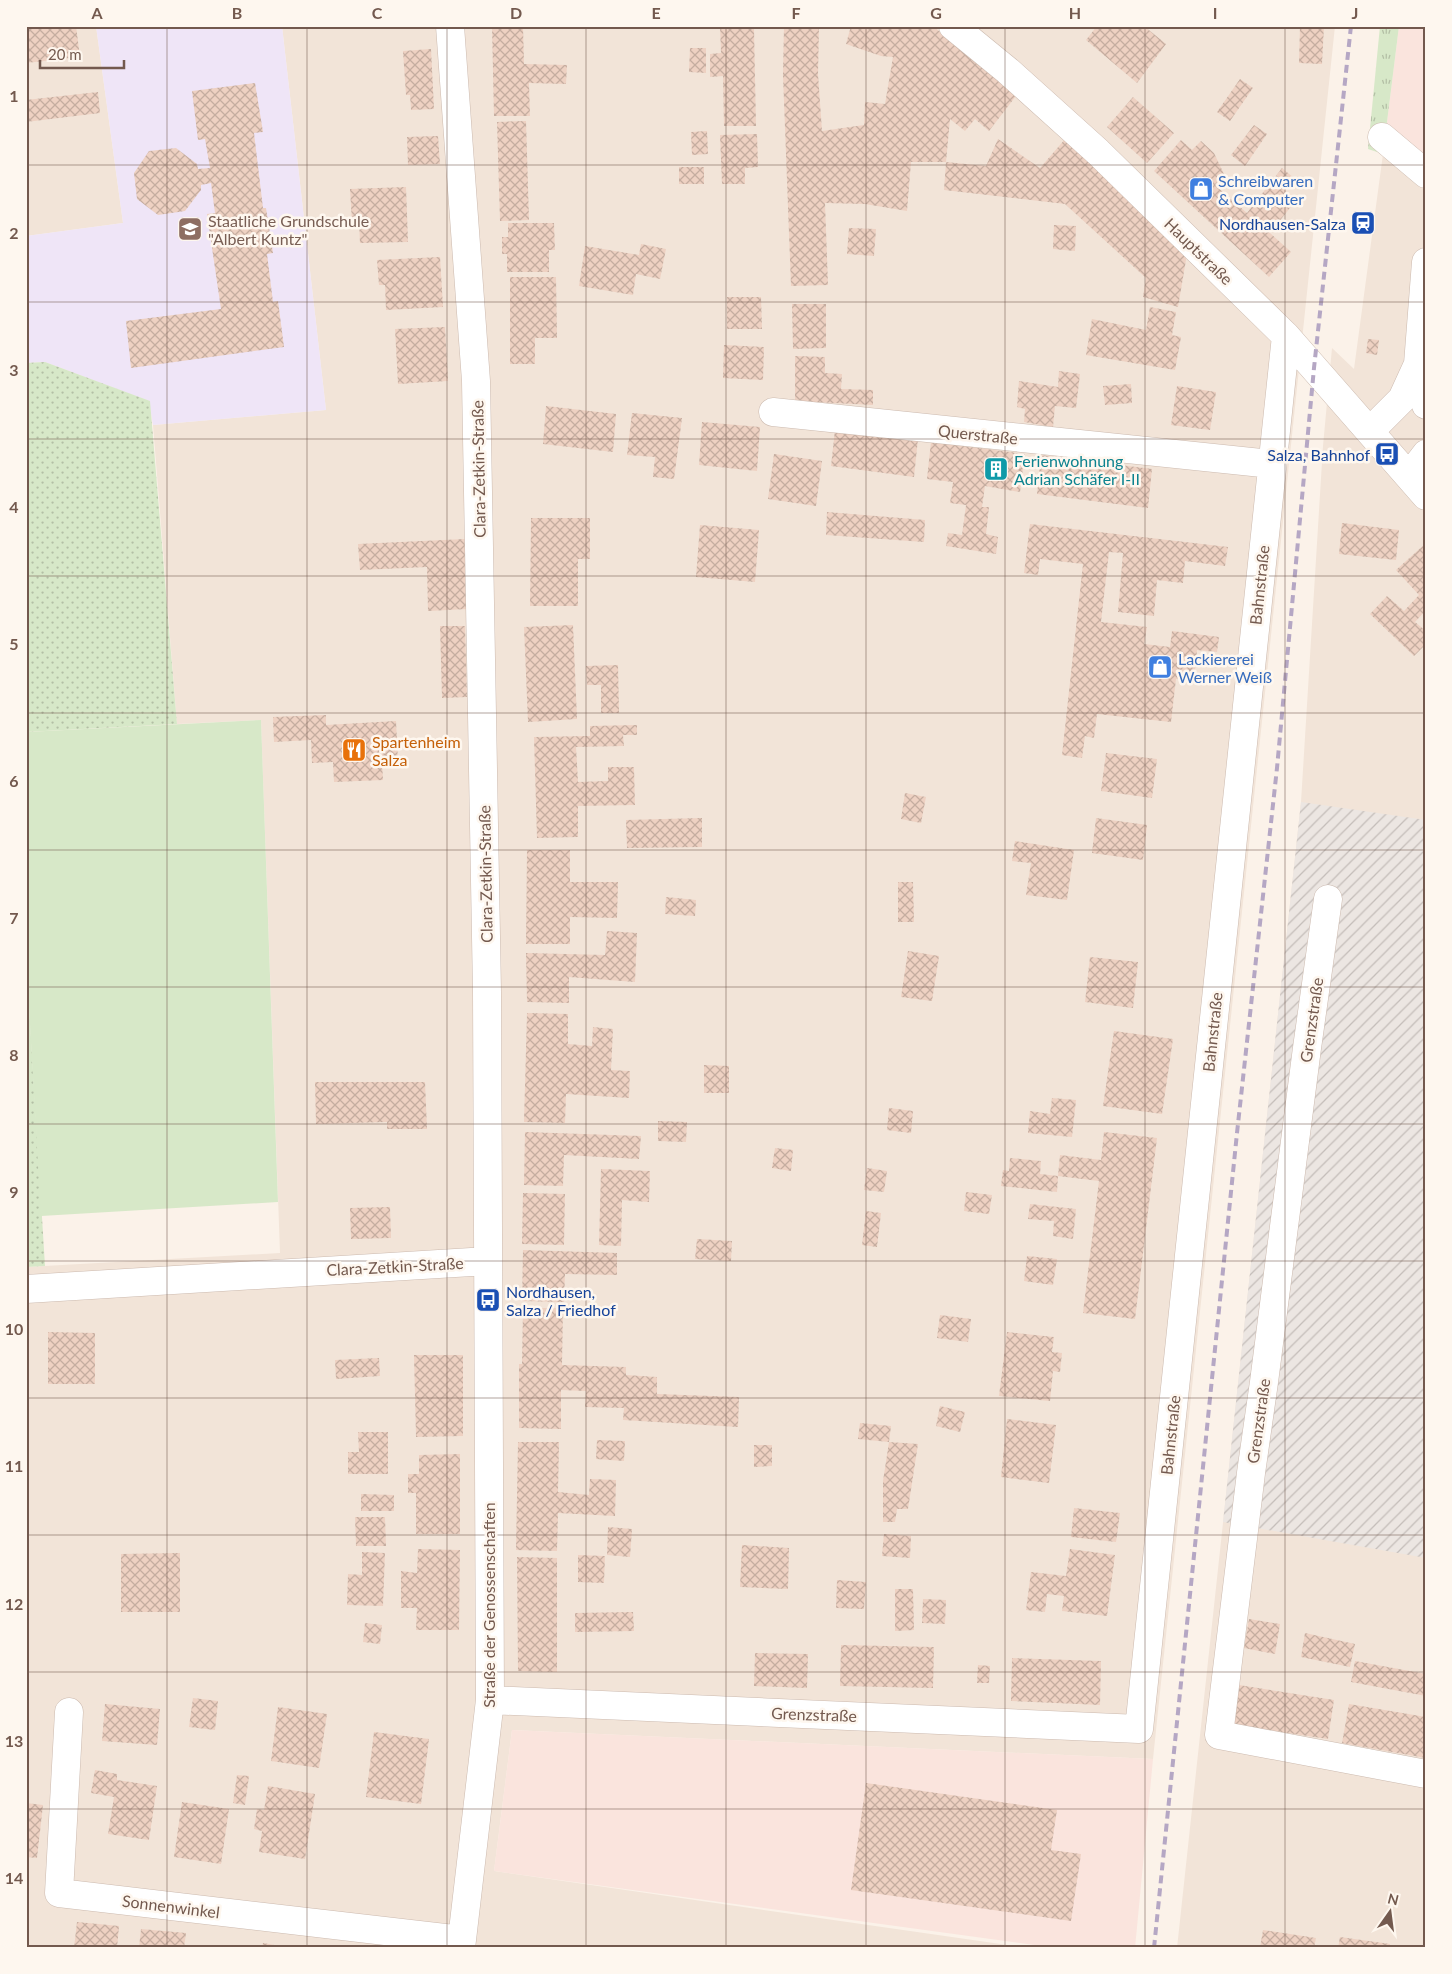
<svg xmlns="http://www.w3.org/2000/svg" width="1452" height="1974" font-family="Lato,sans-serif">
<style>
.residential{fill:#f2e4d8}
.commercial{fill:#fae4dd}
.industrial{fill:url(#industrial-furrows)}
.education{fill:#efe5f7}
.grass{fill:url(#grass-tufts)}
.park{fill:url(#park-dots)}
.pitch{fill:#d7e8c8}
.building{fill:url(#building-cross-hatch)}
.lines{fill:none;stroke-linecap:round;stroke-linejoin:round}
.minor-casing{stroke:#ccbaaf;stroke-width:29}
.minor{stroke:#fff;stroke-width:28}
.rail{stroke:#b5a7c4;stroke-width:4;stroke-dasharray:8 5;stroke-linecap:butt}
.grid{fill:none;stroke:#73594e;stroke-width:1;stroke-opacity:0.55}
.labels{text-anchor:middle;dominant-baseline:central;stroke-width:5;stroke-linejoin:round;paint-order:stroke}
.shop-label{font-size:16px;fill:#366cbe;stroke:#fef7ef;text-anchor:start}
.education-label{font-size:16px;fill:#785e54;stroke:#fef7ef;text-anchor:start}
.transit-label{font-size:16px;fill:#164399;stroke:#fef7ef;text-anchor:end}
.street-label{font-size:16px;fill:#73594e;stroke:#fef7ef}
.culture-label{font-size:16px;fill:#0d838f;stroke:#fef7ef;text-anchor:start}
.food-label{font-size:16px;fill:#c56008;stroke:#fef7ef;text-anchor:start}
.neatline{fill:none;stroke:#73594e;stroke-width:2}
.grid-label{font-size:16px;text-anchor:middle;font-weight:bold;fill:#73594e}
</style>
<defs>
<pattern id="industrial-furrows" width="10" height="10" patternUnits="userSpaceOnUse" patternTransform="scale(1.25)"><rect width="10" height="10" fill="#ece6e2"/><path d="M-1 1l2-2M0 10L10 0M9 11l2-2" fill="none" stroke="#c4bdb9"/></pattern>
<pattern id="grass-tufts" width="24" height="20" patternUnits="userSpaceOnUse" patternTransform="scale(1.25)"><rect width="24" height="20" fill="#d7e8c8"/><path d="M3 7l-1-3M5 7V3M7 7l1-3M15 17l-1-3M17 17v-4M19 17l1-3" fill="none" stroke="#b3bfa5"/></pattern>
<pattern id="park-dots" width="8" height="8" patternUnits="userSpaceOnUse" patternTransform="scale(1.25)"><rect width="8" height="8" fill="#d7e8c8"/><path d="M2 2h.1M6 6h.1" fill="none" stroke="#b3bfa5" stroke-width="1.8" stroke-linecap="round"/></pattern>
<pattern id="building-cross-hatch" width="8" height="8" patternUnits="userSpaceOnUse" patternTransform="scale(1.25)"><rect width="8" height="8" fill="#eed1c2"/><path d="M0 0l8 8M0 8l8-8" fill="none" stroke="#c5ada0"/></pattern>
</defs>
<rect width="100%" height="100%" fill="#fbf2e9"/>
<path class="residential" d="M26 26H96L123 223 26 236Z
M282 26H1335L1153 1759 512 1730 494 1871 1028 1948H26V1267L280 1253 261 720 177 724 153 425 326 410Z
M1383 154 1426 157V1948H1177L1301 802 1323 446 1332 348 1354 369Z"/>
<path class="commercial" d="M1399 26H1426V157L1383 154Z
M512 1730 1153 1759 1135 1948H1057L494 1871Z"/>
<path class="industrial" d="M1301 802 1426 820V1558L1223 1522Z"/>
<path class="education" d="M96 26H282L326 410 153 425 149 401 45 362 26 363V236L123 223Z"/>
<path class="grass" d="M1380 26H1399L1383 154 1368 149Z"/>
<path class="park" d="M45 362 150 401 177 724 26 732V363Z
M26 956 45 1266 26 1267Z"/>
<path class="pitch" d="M261 720 278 1202 41 1216 26 956V732Z"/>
<path class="building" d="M26 26H76L80 57 26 63Z
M492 26H523L524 64 567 65 566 84 529 83 530 116H494Z
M720 26 754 28 756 126H724L723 76 710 77V54L721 53Z
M784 26H819L818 74 822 131 864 125 865 102 885 104 893 57 881 56 846 44 851 26H933L1016 96 989 131 975 119 965 131 950 119 946 162H911L907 211 865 204 825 203 828 285 791 286 783 75Z
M1097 26H1144L1166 44 1137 83 1086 40Z
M1300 26H1324L1322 64 1299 63Z
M690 48H706V73L689 72Z
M431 49 434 109 411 110 410 95H406L403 51Z
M1240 79 1253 88 1230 121 1217 112Z
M255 83 263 132 254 133 263 208H266L273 253 267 254 273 302 278 301 284 347 131 368 126 321 221 309 207 214 215 213 211 183 201 185V190L185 211 158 215 137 199 134 173 149 151 176 148 197 164 198 169 210 168 205 139 198 140 192 91Z
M98 92 100 113 26 122V100Z
M1133 97 1174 133 1147 163 1107 127Z
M526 121 529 220 500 221 497 122Z
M1254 125 1267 134 1245 166 1231 155Z
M707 131 708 154 692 155 691 132Z
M757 134 758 167 745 168V184H722L720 135Z
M438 136 440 164 408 165 407 137Z
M1066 138 1187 254 1178 307 1143 297 1146 278 1065 204 944 190 946 162 986 166 998 139 1040 168Z
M1181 140 1192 150 1201 141 1214 153 1224 174 1215 185 1247 213 1282 168 1294 178 1285 191 1297 199 1270 233 1291 252 1269 277 1154 171Z
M679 167H704V184H679Z
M406 187 408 242 360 243 359 222 352 223 350 189Z
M508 223H554L555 250H549V272H507V254H502V237H508Z
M1054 225 1076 226 1075 251 1053 249Z
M849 228 876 229 874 256 847 254Z
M641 244 666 249 660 279 636 274 633 295 579 286 585 246 639 255Z
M440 257 443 307 386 310 385 285H379L377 260Z
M510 277H556L557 338H535V364H510Z
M727 297H761L762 329H727Z
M792 304H826V348L793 349Z
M1150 307 1176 312 1172 335 1181 337 1175 370 1086 355 1092 319 1146 330Z
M445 327 448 381 398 384 395 329Z
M1368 339 1379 340 1377 355 1366 353Z
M724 345 764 347 763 380 723 378Z
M795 356 825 357V373L842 374 841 389 873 390V405L795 401Z
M1059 371 1080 374 1076 408 1055 406 1053 427 1024 422 1025 409 1017 407 1019 381 1058 387Z
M1131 384 1132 403 1105 405 1103 386Z
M1177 386 1216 392 1210 430 1171 425Z
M546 406 616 414 613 452 543 444Z
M632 413 682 418 674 479 653 477 655 457 627 455Z
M702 422 760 427 757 471 699 465Z
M835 430 918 439 914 477 831 466Z
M931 442 1025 454 1020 492 985 486 982 507H989L986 534 998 537 996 554 946 546 948 533 962 535 966 505 950 503 953 482 927 479Z
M774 454 822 461 816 506 768 499Z
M1041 455 1152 469 1148 508 1037 494Z
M827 512 925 520 924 542 826 535Z
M531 518H590V559H578V606H530Z
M1342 523 1399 530 1396 560 1339 554Z
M1030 524 1228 547 1225 566 1185 561 1183 583 1157 580 1154 616 1118 612 1123 553 1109 552 1101 622 1147 627 1144 644 1170 647 1172 631 1219 637 1217 652 1197 650 1194 681 1176 679 1171 722 1097 714 1094 738 1085 736 1082 758 1062 755 1083 564 1040 559 1038 575 1024 573Z
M700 525 759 530 755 582 696 577Z
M465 539 468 609 428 611 427 567 360 570 358 544Z
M1426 543V610L1415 622 1426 631V644L1414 656 1370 614 1387 596 1404 611 1419 595 1396 570Z
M573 625 577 719 528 722 524 627Z
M440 626H465L467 697 442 698Z
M618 665 619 713H601V685H587L586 666Z
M326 715V725L396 721 398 761H382L383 780 334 782 333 762 312 763 311 740 274 742 273 717Z
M637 725V735H623L624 746 576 747 578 782 608 781V767H634L635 805 578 806V837L537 838 534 737 590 736V726Z
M1106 753 1157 759 1152 798 1101 791Z
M905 793 926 797 921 823 901 819Z
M702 818V847L627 848 626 820Z
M1096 818 1147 825 1143 860 1092 853Z
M1015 841 1074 850 1067 900 1026 895 1031 863 1012 861Z
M527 850H570V882H618L617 918 570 917V944H526Z
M898 882H913L914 922H898Z
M666 897 696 900 695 916 665 914Z
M607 931 637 933 635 982 569 977V1003L527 1002 526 953 605 955Z
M908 951 939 956 932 1001 901 997Z
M1090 957 1138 962 1133 1008 1085 1002Z
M527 1013 568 1014V1044L592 1046 593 1027 613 1029 611 1070 630 1071 629 1098 566 1094 565 1123 524 1122Z
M1114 1031 1173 1039 1162 1114 1103 1106Z
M704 1065 729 1066V1093H704Z
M315 1082H425L427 1129H387V1122L316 1124Z
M1052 1098 1076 1100 1072 1137 1028 1133 1030 1111 1050 1114Z
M889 1108 913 1111 911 1133 887 1130Z
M658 1121 687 1122 686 1142 658 1141Z
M525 1132 641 1136 639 1159 564 1155 563 1186 524 1185Z
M1104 1132 1157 1138 1135 1319 1083 1313 1099 1181 1058 1176 1060 1155 1101 1160Z
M775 1148 793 1150 791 1171 772 1168Z
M1010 1158 1041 1161 1040 1174 1058 1176 1057 1192 1001 1186 1003 1170 1009 1171Z
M867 1168 887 1171 884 1192 864 1190Z
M601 1169 650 1171 649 1202 622 1200 621 1246 599 1245Z
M966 1192 992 1195 989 1214 964 1211Z
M523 1193 565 1194 564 1245 522 1244Z
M1030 1204 1076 1209 1073 1239 1053 1236 1054 1221 1028 1219Z
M390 1207 391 1238 351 1239 350 1208Z
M866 1211 881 1213 877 1247 862 1245Z
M697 1239 732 1241 731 1261 695 1259Z
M523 1250 617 1253V1275L565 1274 564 1302 522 1301Z
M1027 1256 1057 1259 1053 1285 1024 1281Z
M523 1308H563L562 1365 626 1367V1375L657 1377V1394L739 1397 738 1427 623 1420 624 1408 585 1407 586 1391 561 1390V1429L519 1428V1364H522Z
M940 1315 971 1319 968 1342 937 1338Z
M48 1332 95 1333V1384H48Z
M1007 1332 1054 1337 1052 1352 1062 1353 1060 1372 1053 1371 1050 1401 999 1396Z
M414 1355H463V1436L416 1437Z
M379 1358 380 1376 336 1379 335 1360Z
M940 1406 965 1412 960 1432 936 1426Z
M1007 1419 1056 1425 1049 1483 1001 1477Z
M860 1423 891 1426 889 1442 858 1439Z
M358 1432H388V1474H348V1452H359Z
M597 1440 625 1441 624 1461 596 1459Z
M518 1442H559L558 1492 589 1495 590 1479 616 1480 615 1516 558 1513 557 1551 516 1550Z
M889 1442 918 1444 908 1509H897L895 1522H883V1481Z
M754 1445H772V1466L754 1467Z
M460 1454V1534H416V1493H408V1474H419V1455Z
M361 1494 394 1495V1511H361Z
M1074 1508 1120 1513 1116 1542 1071 1537Z
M355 1517H385L386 1546H356Z
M608 1527 632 1529 630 1557 607 1555Z
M884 1534 911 1536 910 1558 882 1556Z
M742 1545 789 1548 788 1589 740 1587Z
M418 1549 460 1550 459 1630H416L417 1608H401V1571L417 1573Z
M1070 1549 1115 1555 1107 1616 1062 1611 1064 1596 1047 1594 1045 1612 1026 1610 1031 1572 1066 1576Z
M362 1552 385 1553 383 1606 347 1605 348 1574 362 1575Z
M180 1553V1612H121V1554Z
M578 1555 605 1556 604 1583 578 1582Z
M517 1557 557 1558V1672L518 1671Z
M837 1580 866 1582 864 1609 836 1608Z
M895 1589H913L914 1630 895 1631Z
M923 1599 946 1600 945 1624 922 1623Z
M633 1612 634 1631 575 1632V1613Z
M1249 1619 1280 1624 1275 1654 1244 1648Z
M365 1623 382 1625 380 1644 363 1642Z
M1305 1633 1355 1644 1350 1667 1301 1657Z
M841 1645 934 1647 933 1688 840 1686Z
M755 1653 808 1654 807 1688 754 1686Z
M1012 1658 1101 1661 1100 1705 1011 1701Z
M1355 1661 1426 1674V1696L1351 1682Z
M978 1665 990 1666 989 1683H977Z
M1239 1685 1334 1700 1328 1739 1234 1725Z
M193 1698 218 1701 215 1730 189 1727Z
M105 1704 160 1709 157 1745 102 1741Z
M1349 1704 1426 1717V1758L1342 1743Z
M278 1707 327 1714 319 1768 271 1761Z
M374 1732 429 1739 421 1804 366 1797Z
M95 1770 117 1774V1780L157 1786 149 1840 108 1834 114 1797 91 1793Z
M237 1775 249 1776 245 1805 233 1803Z
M866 1783 1057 1810 1051 1850 1081 1854 1071 1921 851 1890Z
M268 1786 315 1794 305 1859 259 1852 262 1831 254 1829 257 1809 264 1810Z
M182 1802 229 1809 221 1864 174 1857Z
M26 1803 43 1805 37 1858 26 1857Z
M77 1922 119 1926 117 1948H74Z
M141 1929 186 1933 184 1948H139Z
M1263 1930 1316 1938 1314 1948H1260Z
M1340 1937 1390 1944 1389 1948H1338Z
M263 1943 286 1947V1948H262Z"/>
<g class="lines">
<defs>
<path id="minor" d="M450 26 476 381 487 992 490 1700 461 1948
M953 26 1008 71 1098 152 1286 336 1426 496
M1382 137 1426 174
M1426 262 1418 364 1426 405
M773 412 1272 464
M1370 431 1402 399 1418 364
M1409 476 1426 454
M1328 899 1307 1048 1264 1382 1251 1473 1219 1735 1426 1774
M26 1289 488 1261
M490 1700 1139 1729 1286 336
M69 1712 59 1893 462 1940"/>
</defs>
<use href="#minor" class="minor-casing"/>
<use href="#minor" class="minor"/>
<path class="rail" d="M1154 1948 1237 1133 1277 768 1314 368 1351 26"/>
</g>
<path class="grid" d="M167 26V1948M307 26V1948M447 26V1948M586 26V1948M726 26V1948M866 26V1948M1005 26V1948M1145 26V1948M1285 26V1948M26 165H1426M26 302H1426M26 439H1426M26 576H1426M26 713H1426M26 850H1426M26 987H1426M26 1124H1426M26 1261H1426M26 1398H1426M26 1535H1426M26 1672H1426M26 1809H1426"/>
<defs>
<symbol id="shop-square" viewBox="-11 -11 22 22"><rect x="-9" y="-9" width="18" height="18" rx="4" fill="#3f7fe0" stroke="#fef7ef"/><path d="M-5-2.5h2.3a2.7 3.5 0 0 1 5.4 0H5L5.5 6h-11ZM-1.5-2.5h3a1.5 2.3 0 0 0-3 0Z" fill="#fff"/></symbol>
<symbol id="station-square" viewBox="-11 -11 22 22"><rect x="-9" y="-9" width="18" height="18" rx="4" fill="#1a4fb4" stroke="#fef7ef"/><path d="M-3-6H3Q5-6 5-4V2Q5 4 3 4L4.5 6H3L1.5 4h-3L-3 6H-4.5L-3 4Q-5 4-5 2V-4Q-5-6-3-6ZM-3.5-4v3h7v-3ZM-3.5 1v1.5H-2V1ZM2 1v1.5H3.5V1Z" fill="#fff"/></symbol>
<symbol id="school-square" viewBox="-11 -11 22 22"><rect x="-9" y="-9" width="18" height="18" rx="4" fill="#8d6e63" stroke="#fef7ef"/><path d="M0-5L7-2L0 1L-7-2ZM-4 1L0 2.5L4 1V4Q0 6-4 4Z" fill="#fff"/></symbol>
<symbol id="bus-square" viewBox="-11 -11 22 22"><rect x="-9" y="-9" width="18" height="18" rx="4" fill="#1a4fb4" stroke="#fef7ef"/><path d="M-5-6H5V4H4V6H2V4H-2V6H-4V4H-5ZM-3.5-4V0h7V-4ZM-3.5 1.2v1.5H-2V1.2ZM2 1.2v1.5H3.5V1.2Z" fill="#fff"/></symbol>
<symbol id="building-square" viewBox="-11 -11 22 22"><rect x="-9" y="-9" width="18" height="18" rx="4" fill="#0f9aa8" stroke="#fef7ef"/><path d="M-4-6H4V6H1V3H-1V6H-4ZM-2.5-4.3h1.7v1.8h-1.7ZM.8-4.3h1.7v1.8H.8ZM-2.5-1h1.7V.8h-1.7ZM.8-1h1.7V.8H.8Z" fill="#fff"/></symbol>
<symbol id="restaurant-square" viewBox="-11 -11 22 22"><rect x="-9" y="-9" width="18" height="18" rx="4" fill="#e8710a" stroke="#fef7ef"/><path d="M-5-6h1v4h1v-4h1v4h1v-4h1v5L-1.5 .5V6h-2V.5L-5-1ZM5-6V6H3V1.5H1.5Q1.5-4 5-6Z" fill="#fff"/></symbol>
</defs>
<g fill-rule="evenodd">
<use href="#shop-square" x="1187" y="175" width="28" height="28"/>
<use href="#station-square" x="1349" y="209" width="28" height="28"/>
<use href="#school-square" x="176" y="215" width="28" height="28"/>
<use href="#bus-square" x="1373" y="440" width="28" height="28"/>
<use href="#building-square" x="982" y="455" width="28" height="28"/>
<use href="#shop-square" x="1146" y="653" width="28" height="28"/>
<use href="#restaurant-square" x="340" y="736" width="28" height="28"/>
<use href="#bus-square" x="474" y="1286" width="28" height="28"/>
</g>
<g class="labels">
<g class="shop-label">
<text x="1218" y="180">Schreibwaren<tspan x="1218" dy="18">&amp; Computer</tspan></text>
<text x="1178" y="658">Lackiererei<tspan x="1178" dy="18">Werner Weiß</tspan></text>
</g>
<g class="education-label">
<text x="208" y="220">Staatliche Grundschule<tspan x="208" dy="18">"Albert Kuntz"</tspan></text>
</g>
<g class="transit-label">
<text x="1346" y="223">Nordhausen-Salza</text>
<text x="1370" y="454">Salza, Bahnhof</text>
<text x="506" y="1291" text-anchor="start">Nordhausen,<tspan x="506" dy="18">Salza / Friedhof</tspan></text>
</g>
<g class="street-label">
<text transform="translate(1199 251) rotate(44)">Hauptstraße</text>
<text transform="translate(978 434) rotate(6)">Querstraße</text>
<text transform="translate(478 469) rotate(-91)">Clara-Zetkin-Straße</text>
<text transform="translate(1259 585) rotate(-84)">Bahnstraße</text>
<text transform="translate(485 874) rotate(-91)">Clara-Zetkin-Straße</text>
<text transform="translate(1311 1020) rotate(-82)">Grenzstraße</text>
<text transform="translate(1212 1032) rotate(-84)">Bahnstraße</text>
<text transform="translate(395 1266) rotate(-3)">Clara-Zetkin-Straße</text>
<text transform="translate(1258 1421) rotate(-82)">Grenzstraße</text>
<text transform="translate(1170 1435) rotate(-84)">Bahnstraße</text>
<text transform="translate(488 1605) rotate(-90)">Straße der Genossenschaften</text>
<text transform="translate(814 1714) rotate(2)">Grenzstraße</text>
<text transform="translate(171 1906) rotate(7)">Sonnenwinkel</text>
</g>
<g class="culture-label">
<text x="1014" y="460">Ferienwohnung<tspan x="1014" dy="18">Adrian Schäfer I-II</tspan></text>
</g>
<g class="food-label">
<text x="372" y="741">Spartenheim<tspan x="372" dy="18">Salza</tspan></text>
</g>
</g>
<rect width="1452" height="1974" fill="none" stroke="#fef7ef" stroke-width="55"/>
<g transform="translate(1390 1912) rotate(14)" stroke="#fef7ef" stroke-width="4" paint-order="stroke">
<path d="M0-4L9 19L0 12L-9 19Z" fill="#73594e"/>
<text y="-8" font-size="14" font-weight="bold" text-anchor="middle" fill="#73594e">N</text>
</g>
<path d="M40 60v8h84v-8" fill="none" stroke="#73594e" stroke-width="2.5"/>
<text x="48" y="60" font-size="15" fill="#73594e" stroke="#fef7ef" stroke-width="4" paint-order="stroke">20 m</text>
<rect x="28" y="28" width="1396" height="1918" class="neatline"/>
<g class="grid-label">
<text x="97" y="19">A</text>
<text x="237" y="19">B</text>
<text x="377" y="19">C</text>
<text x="516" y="19">D</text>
<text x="656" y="19">E</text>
<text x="796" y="19">F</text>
<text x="936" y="19">G</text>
<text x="1075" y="19">H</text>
<text x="1215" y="19">I</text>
<text x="1355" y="19">J</text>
<text x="14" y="102">1</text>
<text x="14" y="239">2</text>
<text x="14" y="376">3</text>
<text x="14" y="513">4</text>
<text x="14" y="650">5</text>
<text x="14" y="787">6</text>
<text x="14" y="924">7</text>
<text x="14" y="1061">8</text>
<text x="14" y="1198">9</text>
<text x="14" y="1335">10</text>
<text x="14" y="1472">11</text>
<text x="14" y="1610">12</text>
<text x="14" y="1747">13</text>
<text x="14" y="1884">14</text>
</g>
</svg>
